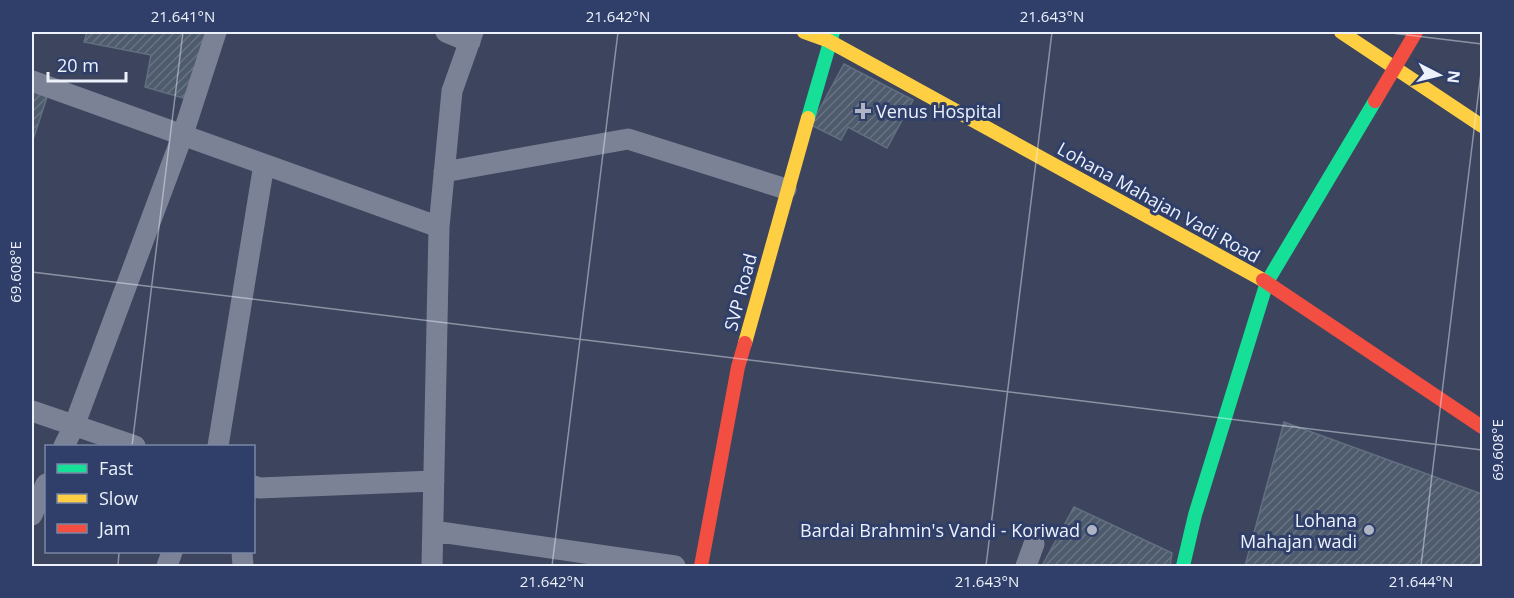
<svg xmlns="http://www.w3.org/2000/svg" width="1514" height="598" font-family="'Open Sans',sans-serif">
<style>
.building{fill:url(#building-hatch);stroke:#626f80;stroke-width:1.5}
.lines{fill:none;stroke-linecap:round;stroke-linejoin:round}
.street{stroke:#7b8295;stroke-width:21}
.fast{stroke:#16e098;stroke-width:14}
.slow{stroke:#ffcf43;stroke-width:14}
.jam{stroke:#f24e42;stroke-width:14}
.ticks{fill:none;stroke:#edf1fc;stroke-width:1.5;stroke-opacity:0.45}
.poi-dot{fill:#afb5c4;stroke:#2f3f6a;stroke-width:2}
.labels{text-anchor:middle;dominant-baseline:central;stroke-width:6;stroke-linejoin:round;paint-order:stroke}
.poi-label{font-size:18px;fill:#edf1fc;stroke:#2f3f6a;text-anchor:end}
.street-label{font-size:18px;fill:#edf1fc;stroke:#2f3f6a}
.neatline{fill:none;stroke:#edf1fc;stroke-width:2}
.ticks-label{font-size:15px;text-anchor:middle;fill:#edf1fc}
</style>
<defs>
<pattern id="building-hatch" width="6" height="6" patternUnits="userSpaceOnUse" patternTransform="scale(1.5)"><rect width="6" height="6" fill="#4e5b6d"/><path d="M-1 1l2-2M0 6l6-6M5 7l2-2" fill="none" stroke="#687383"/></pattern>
</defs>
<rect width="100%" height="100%" fill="#3c455d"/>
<path class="building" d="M87 32H216L194 101 145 87 151 55 84 42Z
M844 64 913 100 887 148 848 127 841 140 811 125Z
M32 81 50 88 34 137 32 136Z
M1284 422 1482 494V566H1245Z
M1074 507 1172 553 1170 566H1042Z"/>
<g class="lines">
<path class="street" d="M446 32 470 42
M32 81 439 227
M444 172 628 139 786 189
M32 411 135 446
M64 446 74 426 183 134 216 32
M218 446 264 164
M254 486 259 488 434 481
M32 515 46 484
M433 531 675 566
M242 552 243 566
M167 566 172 552
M432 566 439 227 452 91 473 32
M1026 566 1034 544"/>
<path class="fast" d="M808 118 833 32
M1183 566 1195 515 1267 282 1375 101"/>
<path class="slow" d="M804 32 829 41 1263 280
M1341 32 1482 126
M745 343 808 118"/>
<path class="jam" d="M1375 101 1416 32
M1263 280 1482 427
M701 566 738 367 745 343"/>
</g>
<path class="ticks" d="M1383 32 1482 44M32 272 1482 450M132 446 183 32M118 566 119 552M552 566 618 32M986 566 1052 32M1421 566 1482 64"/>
<g class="poi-dot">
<path d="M860 102h6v6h6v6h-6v6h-6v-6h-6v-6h6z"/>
<circle cx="1092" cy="530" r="6"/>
<circle cx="1369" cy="530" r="6"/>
</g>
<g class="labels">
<g class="poi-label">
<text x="876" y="111" text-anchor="start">Venus Hospital</text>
<text x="1357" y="520">Lohana<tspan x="1357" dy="21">Mahajan wadi</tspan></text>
<text x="1080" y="530">Bardai Brahmin's Vandi - Koriwad</text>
</g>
<g class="street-label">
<text transform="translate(1159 202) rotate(29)">Lohana Mahajan Vadi Road</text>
<text transform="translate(740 292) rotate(-75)">SVP Road</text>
</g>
</g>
<rect width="1514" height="598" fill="none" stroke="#2f3f6a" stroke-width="66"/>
<rect x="45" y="445" width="210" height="108" fill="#2f3f6a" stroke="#7b86a4" stroke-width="1.5"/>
<rect x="57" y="464" width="30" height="9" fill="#16e098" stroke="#7b86a4" stroke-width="1.5"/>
<text x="99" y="475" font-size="18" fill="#edf1fc">Fast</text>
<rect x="57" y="494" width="30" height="9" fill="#ffcf43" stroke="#7b86a4" stroke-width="1.5"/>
<text x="99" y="505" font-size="18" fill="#edf1fc">Slow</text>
<rect x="57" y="524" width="30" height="9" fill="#f24e42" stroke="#7b86a4" stroke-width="1.5"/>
<text x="99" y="535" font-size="18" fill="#edf1fc">Jam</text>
<g transform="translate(1439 75) rotate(97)" stroke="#2f3f6a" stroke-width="4.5" paint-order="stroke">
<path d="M0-4.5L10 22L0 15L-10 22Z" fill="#edf1fc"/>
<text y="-9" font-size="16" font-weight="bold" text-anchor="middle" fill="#edf1fc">N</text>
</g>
<path d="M48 72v9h78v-9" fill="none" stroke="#edf1fc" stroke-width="3"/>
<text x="57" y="72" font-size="18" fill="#edf1fc" stroke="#2f3f6a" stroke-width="4.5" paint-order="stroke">20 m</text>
<rect x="33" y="33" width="1448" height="532" class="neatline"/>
<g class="ticks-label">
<text x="183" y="22">21.641°N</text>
<text x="618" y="22">21.642°N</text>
<text x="1052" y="22">21.643°N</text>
<text transform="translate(16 272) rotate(-90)" y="5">69.608°E</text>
<text transform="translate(1498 450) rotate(-90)" y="5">69.608°E</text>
<text x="552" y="587">21.642°N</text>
<text x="987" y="587">21.643°N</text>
<text x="1421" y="587">21.644°N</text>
</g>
</svg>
